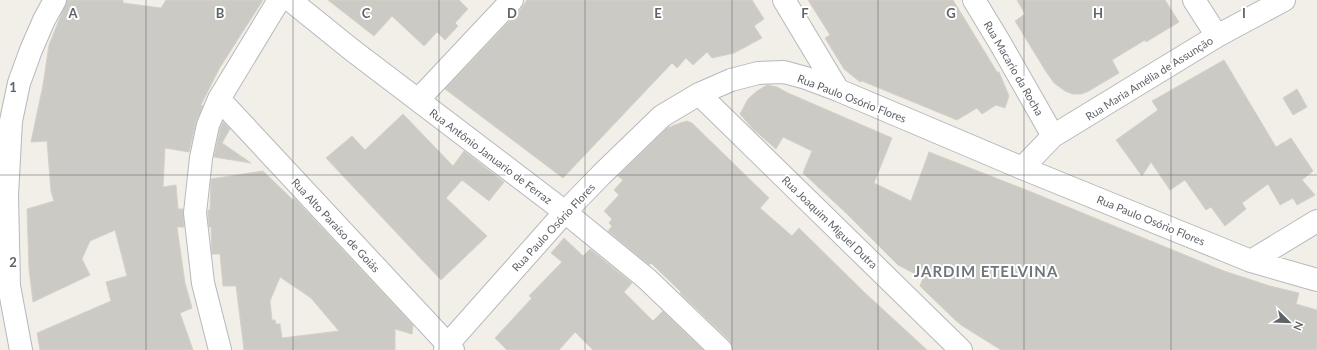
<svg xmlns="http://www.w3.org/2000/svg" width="1317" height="350" font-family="Lato,sans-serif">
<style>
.building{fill:#cccac5;stroke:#d6d1c6;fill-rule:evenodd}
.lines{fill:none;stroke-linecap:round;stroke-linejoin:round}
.minor-casing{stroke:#b5b8bc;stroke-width:24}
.minor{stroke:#fff;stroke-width:22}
.grid{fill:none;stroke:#5f6368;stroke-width:1;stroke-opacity:0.55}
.labels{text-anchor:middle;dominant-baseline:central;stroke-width:4;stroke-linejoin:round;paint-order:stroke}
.street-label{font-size:11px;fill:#5f6368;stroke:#fff}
.district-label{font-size:15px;font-weight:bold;letter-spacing:1px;fill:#70757a;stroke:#fff}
.grid-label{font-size:13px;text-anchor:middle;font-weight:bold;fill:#5f6368;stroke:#fff;stroke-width:4;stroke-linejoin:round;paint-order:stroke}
</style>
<rect width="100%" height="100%" fill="#f1efe8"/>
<path class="building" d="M67 0H123V3L161 8 166 0H263L219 69 201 105 203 106 196 122 189 152 165 148 163 187 176 185 178 209H183L184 227H177L185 283 192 308 180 313 193 350H40L37 333 111 301 106 282 127 276 115 230 90 241 82 259 90 275 33 302 29 269 27 209 54 201 51 191 47 141 31 142 43 85 49 45Z
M328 0H459L468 9 455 23 458 26 445 40 437 32 424 46 392 16 374 36Z
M527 0H752L764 19 754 26 762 38 734 53 712 58 707 52 693 65 686 58 677 68 672 63 563 178 445 89 521 9Z
M808 0H953L997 72H999L1009 96 1005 108 996 105 982 114 977 108 957 120 862 81 860 82 844 69 825 38 830 35Z
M1017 0H1165L1179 22 1146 42 1145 40 1112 60 1119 73 1087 92 1081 94H1073L1065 91 1054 83 1045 70 1015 21 1025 14Z
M1224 60 1276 147 1291 138 1313 171 1302 180 1315 195 1297 205 1293 198 1280 205 1268 184 1242 203 1246 209 1225 226 1211 207 1206 210 1185 180 1170 190 1151 162 1142 176 1116 140 1158 110 1152 101Z
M767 85 777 87 788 93 892 138 874 183 911 201 929 152 1029 191 1224 271 1270 286 1299 293 1296 304 1317 310V350H1001L961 325 953 318 920 286 923 278 898 265 845 212 803 173 812 151 783 137 776 149 753 129 740 114 748 99 757 91Z
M1297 89 1307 107 1293 115 1283 98Z
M403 114 453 166 464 151 504 182 489 201 462 180 446 198 487 236 441 280 326 158 352 136 365 150Z
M687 121 692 123 769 198 760 208 792 236 799 228 863 291 927 350H733V346L730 341 680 293 681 292 651 263 649 265 608 231 612 226 609 223 612 219 604 211 619 195 614 190 623 180 618 176 667 128 680 123Z
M223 122 230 129 222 143 251 163 214 157 220 129Z
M263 171 293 200 294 198 413 325 412 334 395 329V350H244L236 286H223L220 254H212L211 227H209L208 213V210H210L211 179ZM280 277 311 298 339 331 282 338 280 324H276L275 320H272L270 301Z
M564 238 583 256 590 249 632 283 624 292 653 321 663 311 703 350H593L575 332 559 350H507L495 338 532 298 529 296 562 262 551 253Z"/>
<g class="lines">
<defs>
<path id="minor" d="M290 0 352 50 565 212 647 279 721 350
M784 0 838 90
M974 0 1000 43 1053 136
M1194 0 1217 36
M699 94 961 350
M219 99 453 350
M418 100 512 0
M1022 168 1053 136 1217 36 1284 0
M1251 261 1317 221
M21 350 9 286 7 195 11 121 19 83 31 50 44 20 55 0
M220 350 203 283 195 213 201 158 208 125 219 99 279 0
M445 350 447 345 565 212 601 175 662 116 699 94 731 80 758 73 784 72 806 78 838 90 1022 168 1251 261 1317 280"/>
</defs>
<use href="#minor" class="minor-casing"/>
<use href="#minor" class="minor"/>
</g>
<path class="grid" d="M146 0V350M293 0V350M439 0V350M585 0V350M732 0V350M878 0V350M1024 0V350M1171 0V350M0 175H1317"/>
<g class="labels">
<g class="street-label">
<text transform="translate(1014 68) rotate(60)">Rua Macario da Rocha</text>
<text transform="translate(1149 78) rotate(-32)">Rua Maria Amélia de Assunção</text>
<text transform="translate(852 98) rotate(21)">Rua Paulo Osório Flores</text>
<text transform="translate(491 156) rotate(37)">Rua Antônio Januario de Ferraz</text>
<text transform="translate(1151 220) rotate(22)">Rua Paulo Osório Flores</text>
<text transform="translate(830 222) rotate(44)">Rua Joaquim Miguel Dutra</text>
<text transform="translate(336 225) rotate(47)">Rua Alto Paraíso de Goiás</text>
<text transform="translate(553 227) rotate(-47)">Rua Paulo Osório Flores</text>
</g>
<g class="district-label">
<text x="986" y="271">JARDIM ETELVINA</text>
</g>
</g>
<g class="grid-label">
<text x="73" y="18">A</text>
<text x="220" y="18">B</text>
<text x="366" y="18">C</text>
<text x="512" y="18">D</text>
<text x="658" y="18">E</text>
<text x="805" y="18">F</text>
<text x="951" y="18">G</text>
<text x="1098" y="18">H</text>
<text x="1244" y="18">I</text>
<text x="13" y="92">1</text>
<text x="13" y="267">2</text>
</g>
<g transform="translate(1289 322) rotate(113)" stroke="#ffffff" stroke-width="3" paint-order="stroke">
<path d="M0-3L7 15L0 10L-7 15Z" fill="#5f6368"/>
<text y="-6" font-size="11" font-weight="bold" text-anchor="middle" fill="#5f6368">N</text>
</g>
</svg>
